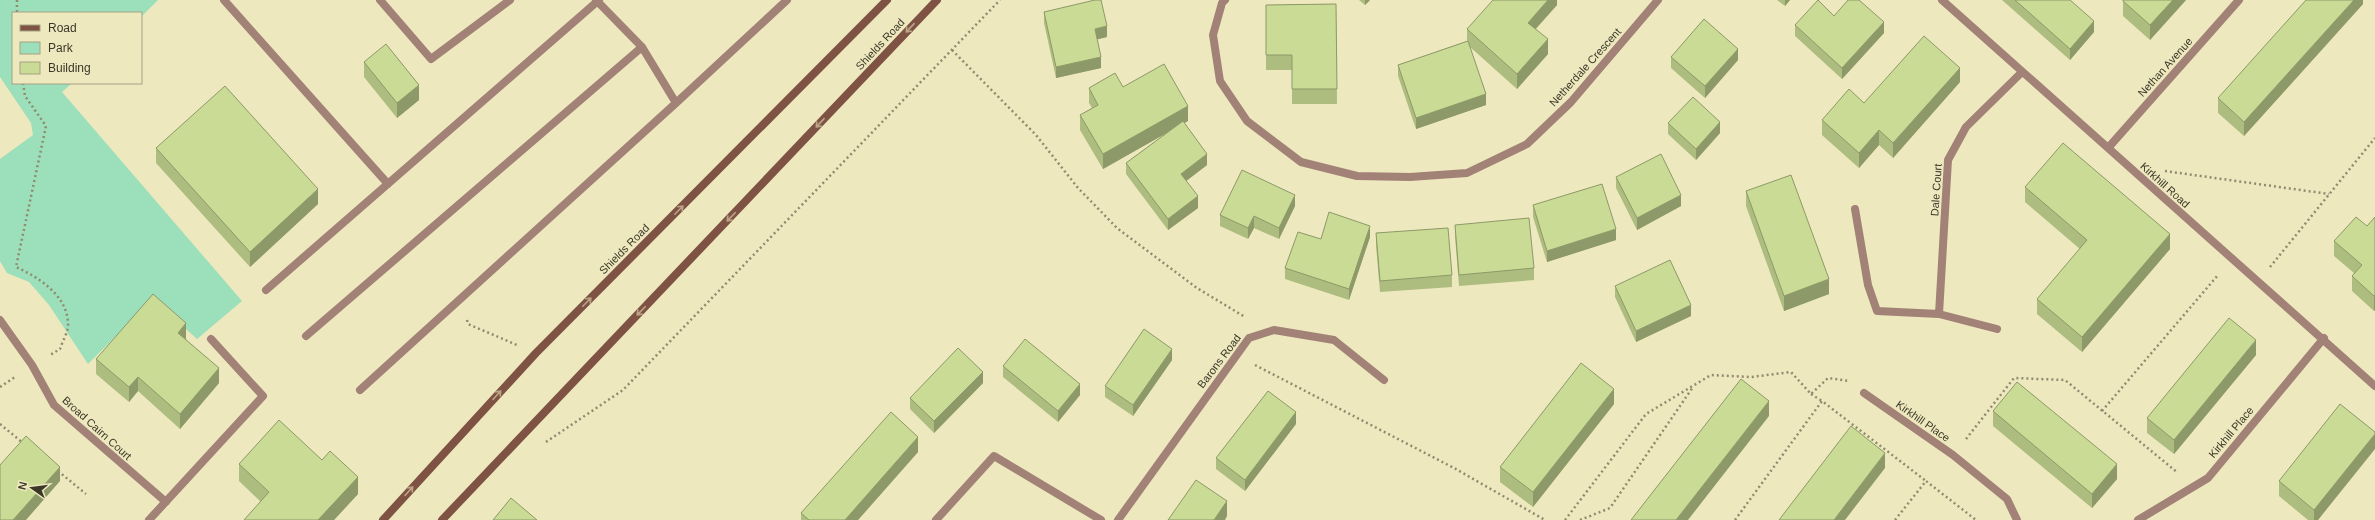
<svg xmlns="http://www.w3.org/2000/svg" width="2375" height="520" font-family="Arial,sans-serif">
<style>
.green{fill:#9cdfbb}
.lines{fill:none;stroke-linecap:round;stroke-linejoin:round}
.path{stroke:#908b6f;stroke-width:2.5;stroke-dasharray:2 3;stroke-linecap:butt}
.service{stroke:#a28277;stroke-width:8}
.minor{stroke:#a28277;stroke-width:8}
.secondary{stroke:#7f5343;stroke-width:8}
.wall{fill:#adbc7f}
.shaded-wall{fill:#8d9968}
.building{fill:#c9db94;stroke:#8d9968}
.oneway{stroke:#bca587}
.labels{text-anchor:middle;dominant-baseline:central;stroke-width:3.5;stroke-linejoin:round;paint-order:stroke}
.street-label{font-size:11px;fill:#3b3828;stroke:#eee8bf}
</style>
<rect width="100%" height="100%" fill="#eee8bf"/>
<path class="green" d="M0 0H158L141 17V13H13V83H72L62 92 242 301 197 339 153 299 88 364 49 305 29 282 7 273 0 261V159L33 135 31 123 0 77Z"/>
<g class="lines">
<path class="path" d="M17 0V13
M952 50 1036 135 1078 188 1117 228 1197 288 1245 317
M23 83 25 96 46 126 16 267C38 277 67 295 68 323 69 331 62 342 60 349L50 355
M2165 171 2329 194
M2270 267 2375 138
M467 320 468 324 517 345
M1255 365 1454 468 1545 520
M0 387 15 377
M1811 394 1822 401
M2102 411 2218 275
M0 424 23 443
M1966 439 2014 378 2065 380 2178 473
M546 442 623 390 1000 0
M58 471 86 494
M1565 520 1646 414 1711 375 1751 377 1791 372 1811 394 1828 378 1849 381
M1580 520 1610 508 1693 387
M1735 520 1822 401 1926 481
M1895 520 1926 481 1976 520"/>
<path class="service" d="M224 0 388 184
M380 0 431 59 510 0
M596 0 642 47 676 103
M266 290 599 0
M306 336 642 47
M360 390 676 103 787 0"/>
<path class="minor" d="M1225 0 1222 3 1213 35 1220 81 1247 121 1301 162 1357 176 1410 177 1467 173 1527 144 1571 102 1658 0
M1942 0 2375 386
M2108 148 2239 0
M1855 209 1868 285 1877 311 1939 314 1997 329
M1939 314 1948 160 1966 127 2022 72
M0 320 32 365 54 405 166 502
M1864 393 1953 455 2007 499 2017 520
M149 520 263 396 211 339
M936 520 994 456 1101 520
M1118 520 1249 338 1274 330 1334 340 1384 380
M2138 520 2208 478 2324 338"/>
<path class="secondary" d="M383 520 536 353 887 0
M442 520 937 0"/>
</g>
<path class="wall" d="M1359 0H1370L1365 5Z
M1557 0V5L1536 29 1548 54 1517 89 1470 47 1486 105 1416 129 1398 76V65L1467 41V29Z
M1777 0H1790L1785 6Z
M2002 0H2070L2094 32 2070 60Z
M2186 0 2150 40 2123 16V1Z
M2363 0V4L2244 136 2218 113V98Z
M1336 4 1337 104H1292V70H1266V5Z
M1044 12 1107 37 1097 39 1101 68 1056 78 1044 23Z
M1834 16 1884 33 1842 79 1795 36V25Z
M1671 57 1738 60 1705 98 1671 68Z
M364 62 419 100 397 118 364 77Z
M1960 82 1893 158 1879 145 1859 168 1822 135V120L1864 103Z
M1123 87 1188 121 1184 123 1207 165 1186 181 1198 208 1168 230 1126 174V163L1168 132 1103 169 1080 130V115L1092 108 1089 103V88Z
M1668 123 1720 133 1696 160 1668 134Z
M156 148 318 204 250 267 156 163Z
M1616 177 1681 206 1637 230 1616 188Z
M2025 187 2170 249 2082 352 2037 314V299L2080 249 2025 202Z
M1746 191 1829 294 1784 311 1746 206Z
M1533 205 1616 240 1547 262 1533 217Z
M1295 206 1279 239 1254 228 1248 239 1220 226V215Z
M2375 217V310L2374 311 2352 291V276L2354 273 2334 256V241L2367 226Z
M1455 225 1534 268V280L1459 286 1455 236Z
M1376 233 1452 275V287L1380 292 1376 245Z
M1370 237 1349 300 1285 279V268L1321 239Z
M1615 286 1691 316 1636 342 1615 297Z
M186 338V339L219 383 180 429 138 391 129 402 96 374V359Z
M2256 355 2174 454 2147 433V418Z
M1172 360 1133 416 1105 397V386Z
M1003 366 1080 395 1058 422 1003 377Z
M983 383 934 433 910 409V398Z
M1614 404 1533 507 1500 482V467Z
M1993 411 2117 479 2092 508 1993 426Z
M1296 424 1245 491 1216 469V458Z
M2375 432 2318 520H2308L2279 496V481Z
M918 452 858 520H801V513Z
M239 464 358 494 334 520H244L261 502 239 481Z"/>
<path class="shaded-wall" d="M1365 0H1370L1365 5Z
M1548 0H1557V5L1528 37V23Z
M1785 0H1790L1785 6Z
M2173 0H2186L2150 40V25Z
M2354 0H2363V4L2244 136V122Z
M2094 21V32L2070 60V49Z
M1884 22V33L1842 79V68Z
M1107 26V37L1095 40V29Z
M1548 39V54L1517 89V74Z
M1738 49V60L1705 98V86Z
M1101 57V68L1056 78V67Z
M1960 68V82L1893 158V143Z
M419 85V100L397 118V103Z
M1486 94V105L1416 129V118Z
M1188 106V121L1103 169V154Z
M1720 122V133L1696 160V149Z
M1879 130V145L1859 168V153Z
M1207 154V165L1181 185V174Z
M318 189V204L250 267V252Z
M1295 195V206L1279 239V228Z
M1681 195V206L1637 230V218Z
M1198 196V208L1168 230V219Z
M1254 216V228L1248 239V228Z
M1370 226V237L1349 300V289Z
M1616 229V240L1547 262V251Z
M2170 234V249L2082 352V337Z
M1829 279V294L1784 311V296Z
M2375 295V310L2374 311V296Z
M1691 305V316L1636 342V331Z
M186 323V338L178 347V333Z
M2256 340V355L2174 454V440Z
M1172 349V360L1133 416V405Z
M219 368V383L180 429V414Z
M983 372V383L934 433V421Z
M138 377V391L129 402V387Z
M1080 384V395L1058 422V411Z
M1614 389V404L1533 507V492Z
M1769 401V416L1688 520H1676Z
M1296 412V424L1245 491V480Z
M2375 434V449L2318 520H2314V510Z
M918 437V452L858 520H845Z
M1885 453V468L1845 520H1834Z
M2117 464V479L2092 508V494Z
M60 467V481L26 520H13Z
M358 477V494L334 520H318Z
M1227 501V516L1225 520H1214Z"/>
<path class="building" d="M1095 0H1101L1107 26 1095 29 1101 57 1056 67 1044 12Z
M1493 0H1548L1528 23 1548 39 1517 74 1467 29Z
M1818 0 1834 16 1848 0H1859L1884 22 1842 68 1795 25Z
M2015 0H2070L2094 21 2070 49Z
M2123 0H2173L2150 25 2123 1Z
M2306 0H2354L2244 122 2218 98Z
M1336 4 1337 89H1292V55H1266V5Z
M1704 19 1738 49 1705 86 1671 57Z
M1924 36 1960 68 1893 143 1879 130 1859 153 1822 120 1849 89 1864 103Z
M1468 41 1486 94 1416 118 1398 65Z
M386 44 419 85 397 103 364 62Z
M1164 64 1188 106 1103 154 1080 115 1098 105 1089 88 1115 73 1123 87Z
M225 86 318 189 250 252 156 148Z
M1693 97 1720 122 1696 149 1668 123Z
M1183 121 1207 154 1181 174 1198 196 1168 219 1126 163Z
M2063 143 2170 234 2082 337 2037 299 2087 240 2025 187Z
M1661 154 1681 195 1637 218 1616 177Z
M1242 170 1295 195 1279 228 1254 216 1248 228 1220 215Z
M1791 175 1829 279 1784 296 1746 191Z
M1602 184 1616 229 1547 251 1533 205Z
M1329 212 1370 226 1349 289 1285 268 1298 232 1321 239Z
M2356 217 2367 226 2375 217V295L2374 296 2352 276 2362 265 2334 241Z
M1529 218 1534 268 1459 275 1455 225Z
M1448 228 1452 275 1380 281 1376 233Z
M1670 260 1691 305 1636 331 1615 286Z
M153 294 186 323 178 333 219 368 180 414 138 377 129 387 96 359Z
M2229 318 2256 340 2174 440 2147 418Z
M1144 329 1172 349 1133 405 1105 386Z
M1025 339 1080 384 1058 411 1003 366Z
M958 348 983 372 934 421 910 398Z
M1581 363 1614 389 1533 492 1500 467Z
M1741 379 1769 401 1676 520H1631Z
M2017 382 2117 464 2092 494 1993 411Z
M1268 391 1296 412 1245 480 1216 458Z
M2340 404 2375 432V434L2314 510 2279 481Z
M891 412 918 437 845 520H809L801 513Z
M279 420 322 460 330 451 358 477 318 520H244L269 492 239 464Z
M1851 426 1885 453 1834 520H1779Z
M26 436 60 467 13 520H0V465Z
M1196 480 1227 501 1214 520H1168Z
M511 498 537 520H493Z"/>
<defs><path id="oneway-shaft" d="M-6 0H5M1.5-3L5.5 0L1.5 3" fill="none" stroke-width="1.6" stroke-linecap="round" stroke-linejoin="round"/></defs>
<g class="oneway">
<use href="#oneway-shaft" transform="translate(910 28) rotate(133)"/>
<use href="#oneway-shaft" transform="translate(820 123) rotate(133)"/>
<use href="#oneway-shaft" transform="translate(679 210) rotate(-45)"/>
<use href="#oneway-shaft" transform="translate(731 217) rotate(134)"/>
<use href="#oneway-shaft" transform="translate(587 302) rotate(-45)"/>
<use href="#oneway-shaft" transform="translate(641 311) rotate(134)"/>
<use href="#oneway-shaft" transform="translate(497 395) rotate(-48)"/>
<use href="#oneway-shaft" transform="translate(409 491) rotate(-48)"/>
</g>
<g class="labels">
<g class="street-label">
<text transform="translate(880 44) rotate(-47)">Shields Road</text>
<text transform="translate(1585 67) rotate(-48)">Netherdale Crescent</text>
<text transform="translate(2165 67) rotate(-48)">Nethan Avenue</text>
<text transform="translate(2165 185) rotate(42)">Kirkhill Road</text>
<text transform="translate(1936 190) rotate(-86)">Dale Court</text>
<text transform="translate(624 249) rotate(-45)">Shields Road</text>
<text transform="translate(1219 361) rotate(-53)">Barons Road</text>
<text transform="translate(1923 421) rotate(35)">Kirkhill Place</text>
<text transform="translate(97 428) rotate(42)">Broad Cairn Court</text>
<text transform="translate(2231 432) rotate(-50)">Kirkhill Place</text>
</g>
</g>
<rect x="12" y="12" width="130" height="72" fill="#eee8bf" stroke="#a6a283"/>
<rect x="20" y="25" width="20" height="6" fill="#7f5343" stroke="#a6a283"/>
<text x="48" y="32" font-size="12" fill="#3b3828">Road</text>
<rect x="20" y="42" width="20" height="12" fill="#9cdfbb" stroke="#a6a283"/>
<text x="48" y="52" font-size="12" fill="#3b3828">Park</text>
<rect x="20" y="62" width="20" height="12" fill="#c9db94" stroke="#a6a283"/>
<text x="48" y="72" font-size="12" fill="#3b3828">Building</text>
<g transform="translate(32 488) rotate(284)" stroke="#eee8bf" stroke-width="3" paint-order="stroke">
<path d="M0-3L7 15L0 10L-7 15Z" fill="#3b3828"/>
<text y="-6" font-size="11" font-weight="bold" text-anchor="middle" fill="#3b3828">N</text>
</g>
</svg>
